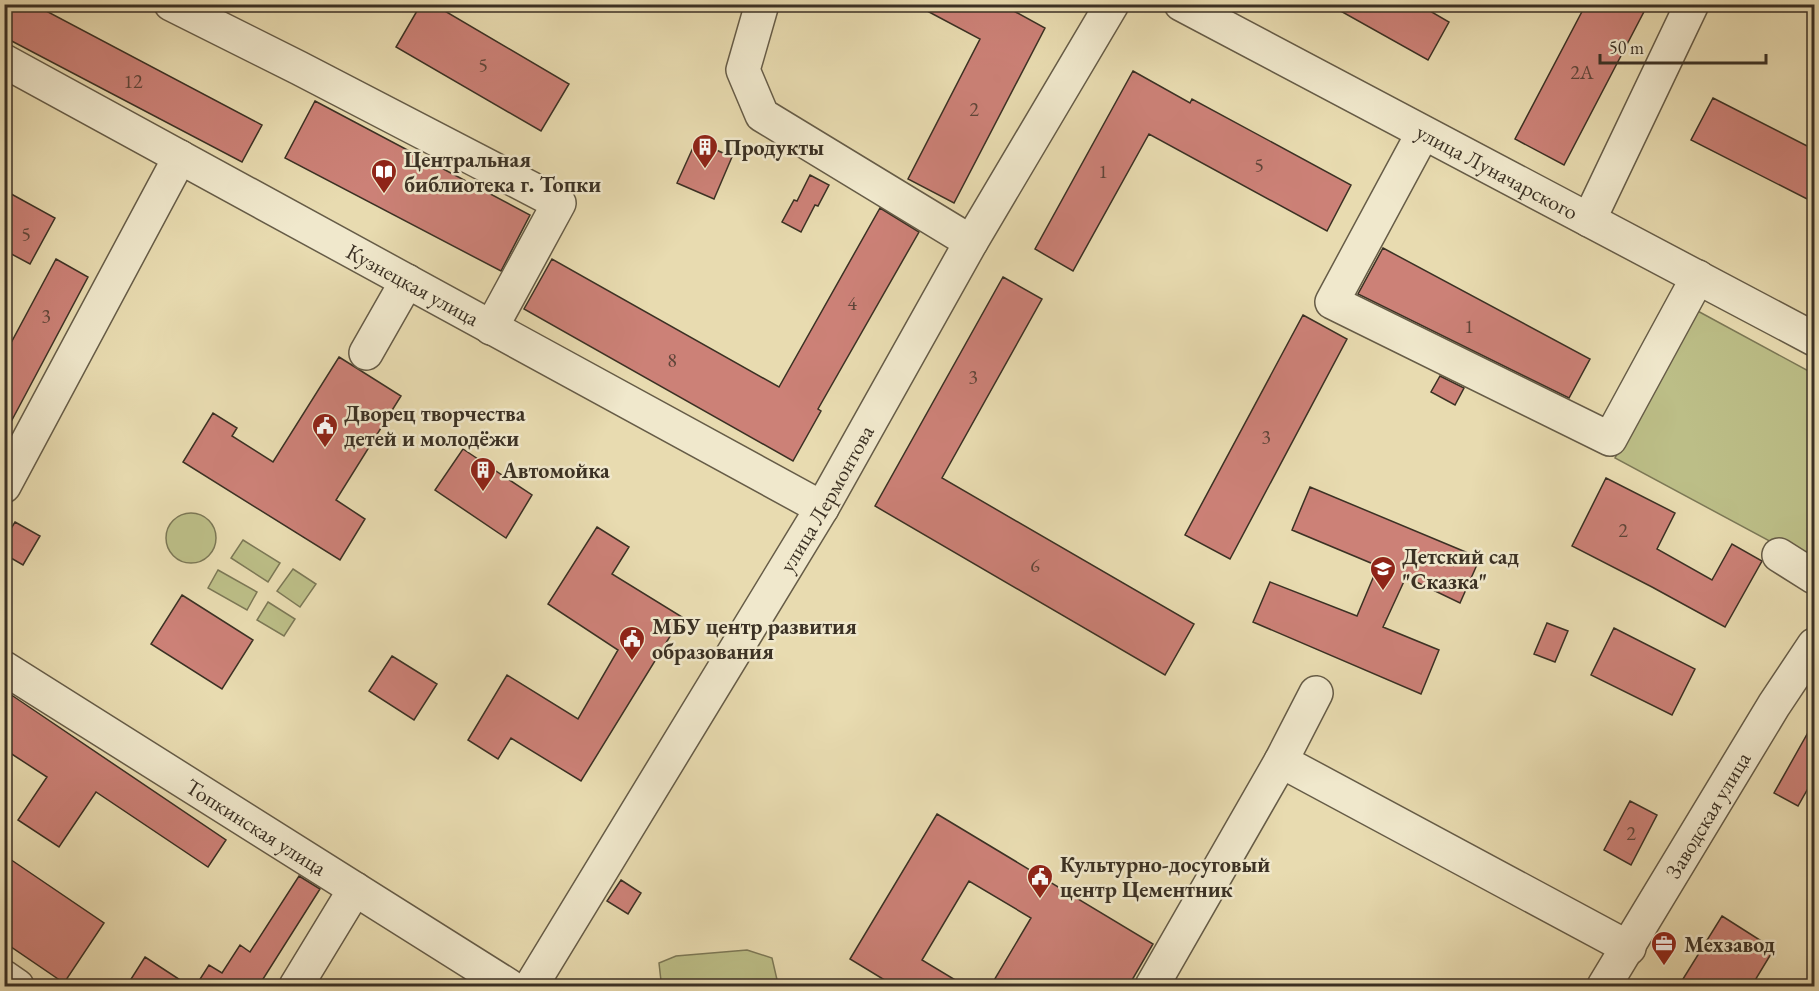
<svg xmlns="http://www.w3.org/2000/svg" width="1819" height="991" font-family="'EB Garamond',serif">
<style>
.green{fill:#bcbe87;stroke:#7c7856;stroke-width:1.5}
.building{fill:#cc8177;stroke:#3b3124;stroke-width:1.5}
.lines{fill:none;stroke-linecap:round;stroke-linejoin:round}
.minor-casing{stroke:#665c47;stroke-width:36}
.minor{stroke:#f0e8cc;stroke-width:33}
.labels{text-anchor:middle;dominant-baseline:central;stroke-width:5;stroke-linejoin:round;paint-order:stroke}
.number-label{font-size:20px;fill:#5f4539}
.poi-label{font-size:22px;font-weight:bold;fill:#3b3124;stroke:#f0e8cc;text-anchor:start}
.street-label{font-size:22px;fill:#3b3124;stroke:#f0e8cc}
</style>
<rect width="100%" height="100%" fill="#e8dbb0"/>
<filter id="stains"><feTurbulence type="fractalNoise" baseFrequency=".00333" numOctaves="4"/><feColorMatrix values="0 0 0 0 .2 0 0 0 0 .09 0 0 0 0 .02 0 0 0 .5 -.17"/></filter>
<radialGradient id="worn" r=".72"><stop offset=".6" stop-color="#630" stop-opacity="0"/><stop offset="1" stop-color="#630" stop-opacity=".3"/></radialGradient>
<path class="green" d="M1694 309 1814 374V543L1805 560 1615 458Z
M166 538a25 25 0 1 1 50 0a25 25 0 1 1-50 0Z
M243 540 280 563 268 582 231 558Z
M293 569 316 584 300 607 277 591Z
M218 570 257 592 247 610 208 588Z
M268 602 295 619 284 636 257 620Z
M747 950 772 958 778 984 777 986H664L661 981 659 963 676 956Z"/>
<path class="building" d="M4 4H33L262 125 242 162 4 37Z
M421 4H433L569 84 541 131 396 47Z
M914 4H1001L1045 28 954 203 908 179 980 39Z
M1328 4H1418L1449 22 1428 60Z
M1586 4H1648L1564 165 1515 139Z
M1133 71 1190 103 1192 99 1351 185 1327 231 1149 134 1073 271 1035 249Z
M1713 98 1815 150V203L1691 140Z
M315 101 530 215 501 271 285 158Z
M696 141 732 157 714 199 677 183Z
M810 175 829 185 818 206 815 205 801 232 782 222 794 200 797 201Z
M4 190 55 218 30 264 4 250Z
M880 208 919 232 818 409 821 411 793 461 524 309 552 259 779 387Z
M1383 248 1590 359 1569 398 1358 294Z
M56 259 88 277 4 435V356Z
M1003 277 1042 299 942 478 1194 624 1165 675 875 506Z
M1303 315 1347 339 1230 559 1185 535Z
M339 357 401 396 336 500 365 519 340 560 183 462 213 413 237 428 232 436 273 462Z
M1440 376 1464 388 1455 405 1431 392Z
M463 449 532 495 506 538 435 490Z
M1606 478 1675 513 1657 549 1712 580 1732 544 1762 561 1725 627 1652 587 1572 546Z
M1310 487 1480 558 1460 603 1406 577 1383 627 1439 650 1421 694 1253 622 1270 582 1357 616 1378 566 1292 530Z
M15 522 40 536 23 565 4 554V540Z
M597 527 629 547 612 574 682 617 581 781 511 738 498 759 468 740 507 675 578 719 618 650 548 604Z
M182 595 253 640 222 689 151 644Z
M1547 623 1568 631 1555 662 1534 654Z
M1614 628 1695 669 1672 715 1591 675Z
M392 656 437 684 414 720 369 691Z
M4 690 226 840 208 867 96 792 59 847 18 820 47 777 4 749Z
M1815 720V776L1798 806 1774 793Z
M1630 801 1657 815 1631 865 1604 850Z
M937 814 1153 944 1128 987H990L1031 918 969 881 922 960 967 987H896L850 959Z
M4 855 104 923 64 983 4 942Z
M299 876 320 889 258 987H195L209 965 222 973 240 945 250 952Z
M621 880 641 893 628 914 607 901Z
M1722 916 1774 949 1751 987H1678Z
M145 957 191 987H126Z"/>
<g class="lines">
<defs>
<g id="minor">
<path d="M171 4 299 68 559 203 491 328"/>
<path d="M762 4 743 70 762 115 971 242"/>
<path id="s1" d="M1181 4 1814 339"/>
<path id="s2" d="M4 61 822 508"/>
<path d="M1423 133 1332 302 1610 439 1698 277"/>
<path d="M1589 220 1692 4"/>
<path d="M366 353 407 281"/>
<path d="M4 486 180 157"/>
<path d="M1779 555 1814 577"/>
<path id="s3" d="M4 668 509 986"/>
<path d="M1281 761 1316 693"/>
<path d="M4 977 17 986"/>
<path d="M296 986 355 889"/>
<path id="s4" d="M531 986 822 508 971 242 1112 4"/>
<path d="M1152 986 1281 761 1629 948"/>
<path id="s5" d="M1604 986 1774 705 1814 645"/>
</g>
</defs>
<use href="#minor" class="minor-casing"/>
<use href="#minor" class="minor"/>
</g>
<defs>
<symbol id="building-pin" viewBox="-11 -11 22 30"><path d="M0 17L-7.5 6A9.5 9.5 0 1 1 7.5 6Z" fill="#8f2418" stroke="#f0e8cc"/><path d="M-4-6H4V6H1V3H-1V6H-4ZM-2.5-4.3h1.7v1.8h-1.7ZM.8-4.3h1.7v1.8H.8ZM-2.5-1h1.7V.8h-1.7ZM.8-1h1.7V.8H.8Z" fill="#fff"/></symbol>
<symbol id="library-pin" viewBox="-11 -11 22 30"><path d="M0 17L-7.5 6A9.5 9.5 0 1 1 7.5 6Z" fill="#8f2418" stroke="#f0e8cc"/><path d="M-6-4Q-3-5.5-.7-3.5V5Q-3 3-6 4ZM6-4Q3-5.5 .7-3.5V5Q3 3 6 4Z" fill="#fff"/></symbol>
<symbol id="civic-pin" viewBox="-11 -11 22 30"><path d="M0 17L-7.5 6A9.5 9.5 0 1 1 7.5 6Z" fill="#8f2418" stroke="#f0e8cc"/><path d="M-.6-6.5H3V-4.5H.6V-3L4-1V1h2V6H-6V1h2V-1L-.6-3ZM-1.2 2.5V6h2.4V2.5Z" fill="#fff"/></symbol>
<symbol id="school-pin" viewBox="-11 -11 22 30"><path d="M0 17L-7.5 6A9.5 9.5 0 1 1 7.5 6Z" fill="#8f2418" stroke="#f0e8cc"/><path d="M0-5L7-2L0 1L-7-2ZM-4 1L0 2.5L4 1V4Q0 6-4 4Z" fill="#fff"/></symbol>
<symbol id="office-pin" viewBox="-11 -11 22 30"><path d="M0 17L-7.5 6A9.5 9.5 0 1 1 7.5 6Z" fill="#8f2418" stroke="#f0e8cc"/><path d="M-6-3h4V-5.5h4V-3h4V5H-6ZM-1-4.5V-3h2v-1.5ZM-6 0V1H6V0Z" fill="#fff"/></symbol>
</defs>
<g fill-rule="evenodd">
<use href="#building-pin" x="690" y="132" width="30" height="40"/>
<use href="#library-pin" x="369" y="157" width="30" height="40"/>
<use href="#civic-pin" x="310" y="411" width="30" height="40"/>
<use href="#building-pin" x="468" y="455" width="30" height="40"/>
<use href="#school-pin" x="1368" y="554" width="30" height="40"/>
<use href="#civic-pin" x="617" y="624" width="30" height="40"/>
<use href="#civic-pin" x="1025" y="862" width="30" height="40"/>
<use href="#office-pin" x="1649" y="929" width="30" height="40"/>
</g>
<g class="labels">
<g class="number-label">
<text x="483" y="65">5</text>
<text x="1582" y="72">2А</text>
<text x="133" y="81">12</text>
<text x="974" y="109">2</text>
<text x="1259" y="165">5</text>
<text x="1103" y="171">1</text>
<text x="26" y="234">5</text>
<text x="852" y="303">4</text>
<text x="46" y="316">3</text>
<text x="1469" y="326">1</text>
<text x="672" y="360">8</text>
<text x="973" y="377">3</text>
<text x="1266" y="437">3</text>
<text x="1623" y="530">2</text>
<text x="1035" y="565">6</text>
<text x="1631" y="833">2</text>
</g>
<g class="poi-label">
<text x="724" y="147">Продукты</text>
<text x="404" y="159">Центральная<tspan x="404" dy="25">библиотека г. Топки</tspan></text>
<text x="344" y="413">Дворец творчества<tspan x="344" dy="25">детей и молодёжи</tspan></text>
<text x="502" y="470">Автомойка</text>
<text x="1402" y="556">Детский сад<tspan x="1402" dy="25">"Сказка"</tspan></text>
<text x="652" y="626">МБУ центр развития<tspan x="652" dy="25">образования</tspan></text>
<text x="1060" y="864">Культурно-досуговый<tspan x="1060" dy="25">центр Цементник</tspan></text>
<text x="1684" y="944">Мехзавод</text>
</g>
<g class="street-label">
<text stroke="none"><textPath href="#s1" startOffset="358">улица Луначарского</textPath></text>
<text stroke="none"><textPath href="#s2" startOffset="466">Кузнецкая улица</textPath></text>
<text stroke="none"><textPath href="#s4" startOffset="570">улица Лермонтова</textPath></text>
<text stroke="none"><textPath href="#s5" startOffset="200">Заводская улица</textPath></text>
<text stroke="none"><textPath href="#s3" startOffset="298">Топкинская улица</textPath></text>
</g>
</g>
<rect width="1819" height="991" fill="none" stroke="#e8dbb0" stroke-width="24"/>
<rect x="6" y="6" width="1807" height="979" fill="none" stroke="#3b3124" stroke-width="3"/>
<rect x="12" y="12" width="1795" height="967" fill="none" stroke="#3b3124" stroke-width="1.5"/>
<path d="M1600 54v9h166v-9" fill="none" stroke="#3b3124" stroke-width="3"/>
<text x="1609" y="54" font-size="18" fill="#3b3124" stroke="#f0e8cc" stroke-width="4.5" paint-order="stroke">50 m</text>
<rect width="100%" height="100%" filter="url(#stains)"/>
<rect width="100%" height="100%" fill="url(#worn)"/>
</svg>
